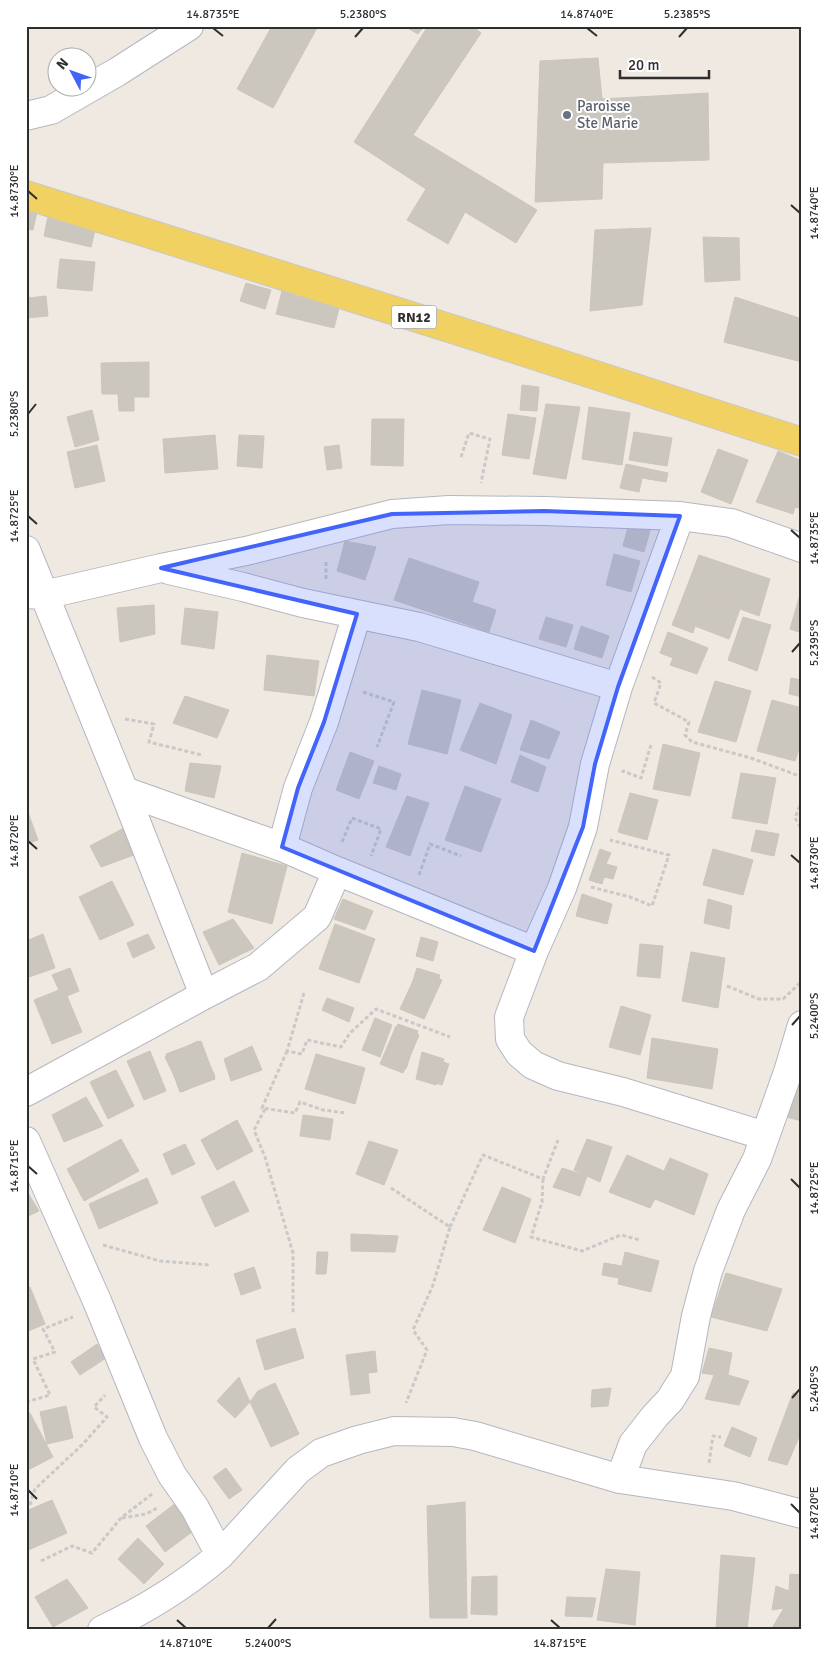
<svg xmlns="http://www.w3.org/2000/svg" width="828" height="1656" font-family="Signika,sans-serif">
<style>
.building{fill:#cbc7bf;stroke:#cbc5ba}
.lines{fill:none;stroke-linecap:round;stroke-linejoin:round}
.minor-casing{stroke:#b4b7c1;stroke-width:30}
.primary-casing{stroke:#c9c9c9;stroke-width:30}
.path{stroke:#c9c9c9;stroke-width:3;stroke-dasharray:4 2.5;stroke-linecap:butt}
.minor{stroke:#fff;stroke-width:28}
.primary{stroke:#f2d163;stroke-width:28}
.marked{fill:#4264fb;fill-opacity:0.2;stroke:#4264fb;stroke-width:4;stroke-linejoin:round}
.ticks{fill:none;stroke:#2e2e2e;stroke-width:2}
.worship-dot{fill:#6b7280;stroke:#fff;stroke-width:2}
.labels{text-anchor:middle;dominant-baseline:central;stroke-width:4;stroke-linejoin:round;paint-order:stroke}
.shield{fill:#fff;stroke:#6d6d6d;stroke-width:1}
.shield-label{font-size:14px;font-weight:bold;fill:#2e2e2e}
.worship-label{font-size:15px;fill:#5b616d;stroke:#fff;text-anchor:start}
.neatline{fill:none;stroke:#2e2e2e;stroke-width:2}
.ticks-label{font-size:12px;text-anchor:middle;fill:#2e2e2e}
</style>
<rect width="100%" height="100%" fill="#efe9e1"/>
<path class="building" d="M272 26H318L273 108 237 89Z
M404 26H424L418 34Z
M428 26H472L481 33 413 135 537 210 516 243 465 212 448 244 407 220 426 189 354 142Z
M598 58 602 99 708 93 709 160 603 163 602 199 535 202 540 61Z
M26 209 37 212 33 230 26 229Z
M49 211 97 222 91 247 44 236Z
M651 228 642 305 590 311 595 230Z
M703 237 739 238 740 280 705 282Z
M60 259 95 262 92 291 57 288Z
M26 270 29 298 46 296 48 316 26 318Z
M246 283 271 290 265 309 240 301Z
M282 291 340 304 334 328 276 314Z
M735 297 802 319V362L724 342Z
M149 362V397H134V411H119L118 394H102L101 363Z
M522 385 539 387 537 411 520 410Z
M546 404 580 407 566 479 533 474Z
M589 407 630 413 622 465 582 459Z
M92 410 99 440 75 447 67 417Z
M508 414 536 418 529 459 502 455Z
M372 419H404L403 466 371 465Z
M634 432 672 438 667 466 629 460Z
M215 435 218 469 165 473 163 439Z
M239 435 264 436 262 468 237 466Z
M97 445 105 481 75 488 67 452Z
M339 445 342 468 327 470 324 447Z
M718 449 748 460 731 504 701 492Z
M778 451 802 461V483L793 514 756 502Z
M626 464 668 473 666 482 642 478 639 492 620 488Z
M802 483V509L795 507Z
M630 519 652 524 644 552 623 546Z
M345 541 376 547 365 580 337 571Z
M614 554 640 561 631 592 606 585Z
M699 555 770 579 759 616 686 589Z
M409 558 479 582 472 602 496 610 489 632 394 600Z
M802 588V633L790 629Z
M686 589 740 609 729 639 695 626 693 633 672 625Z
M154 605 155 634 120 642 117 608Z
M185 608 218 612 214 649 181 644Z
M546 617 573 625 566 647 539 639Z
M743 617 771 625 757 671 728 660Z
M581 626 609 636 602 658 574 649Z
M668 632 708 648 697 674 670 665 673 658 660 653Z
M267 655 319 661 314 696 264 690Z
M791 678 802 680V697L789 694Z
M715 681 751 691 736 742 698 732Z
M422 690 461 700 447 754 408 744Z
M185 696 229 710 217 738 173 723Z
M772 700 802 708V740L795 761 757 751Z
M480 703 512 715 496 764 460 750Z
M531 720 560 732 549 759 520 750Z
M663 744 700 753 690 796 653 789Z
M350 752 374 761 359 799 336 790Z
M520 755 546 767 538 792 511 782Z
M190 763 221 766 214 798 185 791Z
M379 766 401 774 396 790 373 783Z
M741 773 776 778 767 824 732 818Z
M465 786 501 799 481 852 445 840Z
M630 793 658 800 647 840 618 832Z
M407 796 429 803 410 856 386 847Z
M26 807 38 840 26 844Z
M124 828 134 855 101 867 90 846Z
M756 830 779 834 774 856 751 851Z
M600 849 611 853 606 864 617 867 613 879 604 877 602 884 589 880Z
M713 849 753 860 743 895 703 885Z
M242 853 287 866 272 924 228 912Z
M112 881 134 925 100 940 79 897Z
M582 894 612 904 607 924 576 916Z
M343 899 373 911 365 930 334 919Z
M708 899 732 906 729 929 704 923Z
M233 919 254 948 219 965 203 932Z
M335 924 375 939 359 983 319 969Z
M43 934 55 968 26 978V941Z
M148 934 155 948 133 958 127 943Z
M421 937 438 942 433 961 416 956Z
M640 944 663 946 660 978 637 976Z
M691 952 725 958 718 1008 682 1001Z
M70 968 79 991 67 996 82 1032 52 1044 34 1000 59 990 52 975Z
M417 968 440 975 427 1013 405 1006Z
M418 970 442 980 424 1019 400 1009Z
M327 998 354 1008 349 1022 322 1010Z
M621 1006 651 1015 640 1055 609 1047Z
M375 1018 392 1025 380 1057 362 1050Z
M398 1024 418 1031 406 1069 385 1062Z
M396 1026 419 1035 403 1073 380 1064Z
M652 1038 718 1049 712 1089 647 1078Z
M198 1041 215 1076 182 1092 165 1057Z
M201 1041 215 1079 180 1092 166 1054Z
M252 1046 262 1070 231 1081 224 1059Z
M150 1051 166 1091 144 1100 127 1061Z
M422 1052 444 1059 436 1085 416 1079Z
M316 1054 365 1068 355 1104 305 1089Z
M427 1056 449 1064 442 1085 419 1077Z
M116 1070 134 1106 108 1119 90 1082Z
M796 1086 802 1087V1121L786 1117Z
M86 1097 103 1126 64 1142 52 1115Z
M303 1115 333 1119 330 1140 300 1136Z
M237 1120 253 1151 217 1170 201 1140Z
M121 1139 139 1171 84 1201 67 1169Z
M587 1139 612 1147 600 1182 574 1170Z
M369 1141 398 1150 384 1185 356 1174Z
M185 1144 195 1164 172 1175 163 1154Z
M627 1155 664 1171 670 1158 708 1174 694 1215 655 1199 650 1208 609 1192Z
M562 1168 587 1176 580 1196 553 1187Z
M147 1178 158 1203 99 1229 89 1204Z
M234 1181 249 1211 215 1227 201 1197Z
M502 1187 531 1199 515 1243 483 1230Z
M26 1190 39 1211 26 1217Z
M351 1234 398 1236 395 1252 351 1251Z
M317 1252H328L326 1274H316Z
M625 1252 659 1261 651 1292 618 1284 619 1278 602 1275 604 1263 622 1266Z
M254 1267 261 1288 241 1295 234 1274Z
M726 1273 782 1289 767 1331 711 1317Z
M30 1287 45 1324 26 1332V1289Z
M295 1328 304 1358 265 1370 256 1340Z
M97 1344 106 1358 80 1375 71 1362Z
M709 1348 732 1353 728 1375 749 1381 739 1405 705 1399 714 1375 702 1373Z
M375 1351 377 1372 368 1373 370 1393 351 1395 346 1355Z
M239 1377 250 1402 235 1418 217 1401Z
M275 1383 299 1434 271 1447 250 1402 258 1391Z
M611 1388 608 1406 591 1407 592 1390Z
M793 1393 802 1395V1430L787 1465 768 1460Z
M66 1406 73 1438 47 1444 40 1412Z
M30 1413 53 1457 26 1471V1415Z
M732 1427 757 1438 750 1457 724 1446Z
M226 1468 242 1490 229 1499 213 1477Z
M52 1500 67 1533 26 1551V1511Z
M177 1502 196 1529 165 1552 146 1526Z
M465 1502 467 1618H430L427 1506Z
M138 1538 164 1564 144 1584 118 1559Z
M721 1555 755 1558 747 1630H716Z
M606 1569 640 1572 635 1625 597 1620Z
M790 1574 802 1575V1626L790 1630H771L784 1608 772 1610 776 1586 789 1591Z
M497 1576V1615L471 1614 472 1577Z
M67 1579 88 1608 53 1627 35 1597Z
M567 1597 596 1598 592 1617 565 1616Z"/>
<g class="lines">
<defs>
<path id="minor" d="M26 116 51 110 117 72 189 26
M680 516 618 687 595 764 583 827 562 888 534 951 509 1017 510 1039 519 1053 533 1065 558 1076 623 1092 765 1136
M26 550 124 791 204 995
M169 570 243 587 303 603 419 627 618 687
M26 594 44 595 161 568 246 551 392 514 449 510 544 511 680 516 731 523 802 548
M282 847 298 788 324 722 357 614
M337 871 534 951
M26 1092 204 995 258 967 317 917 337 871 282 847 124 791
M26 1141 97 1301 153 1438 172 1475 195 1508 220 1555C185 1585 145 1610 102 1630
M620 1479 633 1444 655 1416 670 1400 685 1376 696 1316 708 1271 731 1210 757 1159 788 1072 802 1025
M220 1555 298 1470 321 1453 358 1440 394 1431 453 1432 475 1436 620 1479 733 1496 802 1514"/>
<path id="primary" d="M26 195 484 339 802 442"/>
</defs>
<use href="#minor" class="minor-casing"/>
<use href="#primary" class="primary-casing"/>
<path class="path" d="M461 457 469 433 490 439 481 483
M326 579V561
M652 677 661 683 654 703 689 722 685 735 692 742 751 758 802 777
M363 692 394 702 377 747
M125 719 154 724 149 742 202 755
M623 773V771L641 778 651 745
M802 800 795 818 802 830
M342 842 352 818 381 829 371 856
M419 875 430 844 461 856
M591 887 630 897 652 906 669 855 610 840
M727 986 759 999H783L802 981
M304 993 287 1051 302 1054 307 1040 341 1047 350 1033 376 1009 450 1037
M287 1051 262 1108 295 1113 300 1102 323 1110 346 1113
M265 1109 254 1130 265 1157 293 1253V1313
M543 1179 542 1202 531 1237 582 1251 621 1235 640 1240
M391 1188 450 1227 433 1285 413 1330 427 1350 406 1403
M450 1227 483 1155 543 1179 558 1140
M103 1245 160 1261 210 1265
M26 1402 50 1395 33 1359 55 1352 43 1329 73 1317
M709 1463 713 1436 721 1437
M30 1505 35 1489 83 1444 107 1417 94 1407 105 1395
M122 1518 146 1514 159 1507
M41 1561 72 1546 92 1553 121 1518 152 1494"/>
<use href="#minor" class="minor"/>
<use href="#primary" class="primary"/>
</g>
<path class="marked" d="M544 511 680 516 618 687 595 764 583 827 534 951 282 847 298 788 324 722 357 614 161 568 392 514Z"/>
<path class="ticks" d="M213 28 223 36M587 28 597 36M355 37 363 28M679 37 687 28M28 191 37 199M791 205 800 213M28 414 36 404M28 516 37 524M791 530 800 538M792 652 800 643M28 841 37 849M791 855 800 863M792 1025 800 1016M28 1166 37 1174M791 1179 800 1188M792 1398 800 1389M28 1490 37 1499M791 1504 800 1513M177 1620 186 1628M551 1620 560 1628M268 1628 276 1619"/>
<circle class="worship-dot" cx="567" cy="115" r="5"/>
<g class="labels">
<rect class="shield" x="391.5" y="305.5" width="45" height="23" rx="4"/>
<g class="shield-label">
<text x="414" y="317">RN12</text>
</g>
<g class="worship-label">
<text x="577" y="106">Paroisse<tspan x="577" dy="17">Ste Marie</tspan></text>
</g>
</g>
<rect width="828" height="1656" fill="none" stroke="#ffffff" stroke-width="55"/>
<g transform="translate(72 72) rotate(311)"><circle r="24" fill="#ffffff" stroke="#ababab"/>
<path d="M0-4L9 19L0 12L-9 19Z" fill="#4264fb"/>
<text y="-8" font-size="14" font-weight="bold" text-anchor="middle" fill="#2e2e2e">N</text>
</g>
<path d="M620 70v8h89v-8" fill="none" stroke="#2e2e2e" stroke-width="2.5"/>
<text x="628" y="70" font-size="15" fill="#2e2e2e" stroke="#ffffff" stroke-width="4" paint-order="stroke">20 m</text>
<rect x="28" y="28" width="772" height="1600" class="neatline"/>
<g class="ticks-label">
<text x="213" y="18">14.8735°E</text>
<text x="363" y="18">5.2380°S</text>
<text x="587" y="18">14.8740°E</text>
<text x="687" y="18">5.2385°S</text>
<text transform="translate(14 191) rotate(-90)" y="4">14.8730°E</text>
<text transform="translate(814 213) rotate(-90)" y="4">14.8740°E</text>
<text transform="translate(14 414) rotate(-90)" y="4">5.2380°S</text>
<text transform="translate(14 516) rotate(-90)" y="4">14.8725°E</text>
<text transform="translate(814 538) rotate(-90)" y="4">14.8735°E</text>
<text transform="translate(814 643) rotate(-90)" y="4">5.2395°S</text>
<text transform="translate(14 841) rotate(-90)" y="4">14.8720°E</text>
<text transform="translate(814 863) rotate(-90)" y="4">14.8730°E</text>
<text transform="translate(814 1016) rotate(-90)" y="4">5.2400°S</text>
<text transform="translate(14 1166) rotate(-90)" y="4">14.8715°E</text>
<text transform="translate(814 1188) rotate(-90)" y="4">14.8725°E</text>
<text transform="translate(814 1389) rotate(-90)" y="4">5.2405°S</text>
<text transform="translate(14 1490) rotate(-90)" y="4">14.8710°E</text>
<text transform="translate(814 1513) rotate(-90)" y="4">14.8720°E</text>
<text x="186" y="1647">14.8710°E</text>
<text x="268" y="1647">5.2400°S</text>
<text x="560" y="1647">14.8715°E</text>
</g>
</svg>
